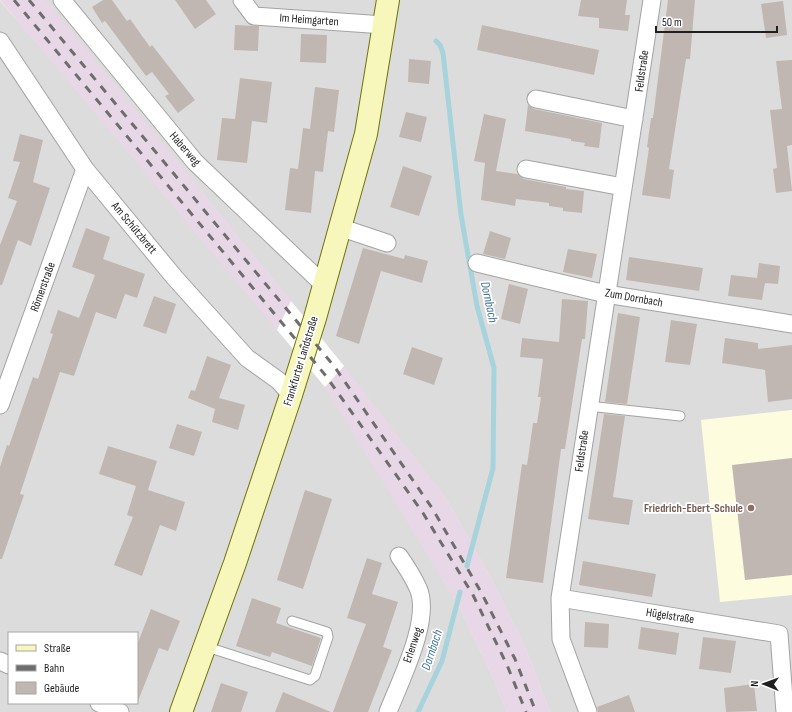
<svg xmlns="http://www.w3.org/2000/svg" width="792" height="712" font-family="'Sofia Sans Condensed',sans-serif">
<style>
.residential{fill:#dddcdc;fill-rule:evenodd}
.industrial{fill:#e8d7e6}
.education{fill:#fefcdf}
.pier{fill:#fff}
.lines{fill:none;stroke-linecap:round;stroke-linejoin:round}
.stream{stroke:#a7d3dc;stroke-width:5}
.building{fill:#c0b7b2}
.lane-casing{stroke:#a3a3a3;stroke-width:11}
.street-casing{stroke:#a3a3a3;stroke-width:19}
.secondary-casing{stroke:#6f7308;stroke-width:24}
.lane{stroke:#fff;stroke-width:9}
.street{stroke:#fff;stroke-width:17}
.secondary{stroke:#f8f7bb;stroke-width:22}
.rail{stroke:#6d6d6d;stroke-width:3;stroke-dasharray:8 8;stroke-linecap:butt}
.education-dot{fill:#8d6e63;stroke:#fff;stroke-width:1.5}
.labels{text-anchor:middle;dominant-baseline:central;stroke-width:3.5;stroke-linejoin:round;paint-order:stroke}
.street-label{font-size:12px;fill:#1f1f1f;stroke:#fff}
.education-label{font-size:12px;font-weight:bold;fill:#785e54;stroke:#fff;text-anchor:end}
.water-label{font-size:13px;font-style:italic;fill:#47789c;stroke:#fff}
</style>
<rect width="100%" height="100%" fill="#efebe5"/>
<path class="residential" d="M45 0H792V712H550L526 649 493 582 447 500 344 367 409 523 459 607 490 671 507 712H0V1L30 35 291 301ZM9 633H137V703H9Z"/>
<path class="industrial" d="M0 0H45L49 4 291 301 277 330Z
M344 366 447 500 493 582 526 649 550 712H507L490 671 459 607 325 387Z"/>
<path class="education" d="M792 410V595L720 602 701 420Z"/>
<path class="pier" d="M291 301 344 366 325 387 277 330Z"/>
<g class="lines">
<path class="stream" d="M436 41 440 45 443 53 461 215 477 306 494 368 493 468 467 566
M418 712 442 661 460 592"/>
</g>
<path class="building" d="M103 0H112L127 21 130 19 150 47 152 45 195 100 178 113 165 96 169 94 152 72 146 76 105 21 102 23 92 7Z
M175 0H206L216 14 195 29Z
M581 0H627L625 15H630L628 31 599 28V18L578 16Z
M668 0H695L690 59H686L669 169 674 170 670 199 642 195 649 148 647 147 651 118H653Z
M783 1 787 35 766 38 761 4Z
M235 25 259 26 258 51 234 50Z
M482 25 599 50 594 75 477 50Z
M301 34 327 35 326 63 300 62Z
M409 59 431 61 429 84 408 82Z
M792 60V145L787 146 792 191 776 193 773 169 777 168 770 110 782 109 776 61Z
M240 78 272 82 267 123 252 121 247 163 217 160 222 118 235 119Z
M315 87 339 90 334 132 328 131 323 172 315 171 311 213 285 210 290 168 298 169 303 128 310 129Z
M528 105 534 109 602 123 599 148 584 146 585 143 571 141V139L525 131Z
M406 112 427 117 421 142 399 137Z
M484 114 506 119 496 171 517 174 524 179 566 187V189L584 191 582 213 563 211V208L549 206V203L516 199 515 206 481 200 485 163 474 161Z
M20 134 43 140 33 182 50 188 31 246 18 240 2 285H0V245L17 201 8 198 20 162 13 161Z
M403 166 432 176 419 216 390 207Z
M86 228 110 237 103 259 145 274 137 298 125 294 116 319 96 312 74 376 60 372 20 494 24 495 2 559H0V467L7 445 9 446 33 377 38 379 53 334 50 333 58 310 79 318 95 275 72 267Z
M490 231 511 238 505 259 483 254Z
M363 248 404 259 405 255 428 261 422 283 381 271 359 344 336 336Z
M568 249 597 254 592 278 563 272Z
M629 257 703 268 699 291 626 280Z
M759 263 780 266 778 284 765 283 762 300 728 296 731 275 757 278Z
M509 284 528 289 520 324 501 319Z
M154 296 176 304 166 334 143 326Z
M562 299 588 301 585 339H582L565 449H561L543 583 506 578 522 464 527 465 533 423H537L541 397H538L543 359 520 357 522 338 559 342Z
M618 313 640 317 627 404 605 402Z
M671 320 697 324 690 365 665 362Z
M725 338 758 343V349L792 345V399L768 402 765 370 722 363Z
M412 347 443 358 434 385 403 374Z
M207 356 231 365 219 398 245 405 238 430 212 422 215 409 188 398 191 390 195 391Z
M604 414 625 416 613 497 633 500 629 525 588 519Z
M177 424 202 432 194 456 169 448Z
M108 446 157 461 148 490 185 502 176 531 160 525 142 576 114 565 133 517 127 515 136 486 99 474Z
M792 458V575L745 580 732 465Z
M305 490 332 499 303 589 277 580Z
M367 558 382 563 372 594 398 602 383 647 392 650 368 712H333L366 624 347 618Z
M583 561 656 574 652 597 579 585Z
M252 598 281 608 276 623 321 638 312 666 272 652 270 657 236 646Z
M151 609 180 621 168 651 159 648 138 701 137 645Z
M585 622 609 624 608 648 584 647Z
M641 627 679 633 676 655 638 649Z
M703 637 736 641 731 673 699 669Z
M221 683 248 692 241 712H211Z
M754 684 757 711 726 712 724 688Z
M283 692 331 712H275Z
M629 695 635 712H598L597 707Z"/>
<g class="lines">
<defs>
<path id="lane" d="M588 406 680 416
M204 646 310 680 315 676 328 637 327 632 292 621"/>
<path id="street" d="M62 0 195 162 323 284
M242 0 254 16 384 25
M0 41 85 169 175 278 247 358 279 381 291 395
M536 99 634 119
M526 169 623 187
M339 227 387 243
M477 263 606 294 792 324
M0 405 85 169
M560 598 779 634 785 712
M0 661 9 665
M99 703 120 712
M388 712C400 681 432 619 418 588 413 577 406 566 399 556
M588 712 561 639 560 598 652 0"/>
<path id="secondary" d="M181 712 235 563 291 395 315 318 366 134 388 0"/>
</defs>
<use href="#lane" class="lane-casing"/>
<use href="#street" class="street-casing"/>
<use href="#secondary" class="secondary-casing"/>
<use href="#lane" class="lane"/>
<use href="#street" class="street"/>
<use href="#secondary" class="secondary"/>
<path class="rail" d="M14 0 326 376 423 513 473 595 507 665 526 712
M29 0 334 366 432 508 481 592 515 659 536 712"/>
</g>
<circle class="education-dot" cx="751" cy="508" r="4"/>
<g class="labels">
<g class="street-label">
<text transform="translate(309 20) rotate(4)">Im Heimgarten</text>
<text transform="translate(642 71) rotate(-82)">Feldstraße</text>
<text transform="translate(185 149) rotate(49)">Haberweg</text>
<text transform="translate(134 228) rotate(50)">Am Schützbrett</text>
<text transform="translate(43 287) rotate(-70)">Römerstraße</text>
<text transform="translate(634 298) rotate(10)">Zum Dornbach</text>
<text transform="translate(301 361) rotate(-73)">Frankfurter Landstraße</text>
<text transform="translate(582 451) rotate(-82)">Feldstraße</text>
<text transform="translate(670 616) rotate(9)">Hügelstraße</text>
<text transform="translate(413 645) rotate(-71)">Erlenweg</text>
</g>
<g class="education-label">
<text x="743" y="508">Friedrich-Ebert-Schule</text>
</g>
<g class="water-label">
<text transform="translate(489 302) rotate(78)">Dornbach</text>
<text transform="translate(432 650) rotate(-72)">Dornbach</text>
</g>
</g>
<rect x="8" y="632" width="130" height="72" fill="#ffffff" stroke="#a5a5a5"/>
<rect x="16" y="645" width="20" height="6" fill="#f8f7bb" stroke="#a5a5a5"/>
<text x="44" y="652" font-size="12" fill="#1f1f1f">Straße</text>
<rect x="16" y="665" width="20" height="6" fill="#6d6d6d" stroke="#a5a5a5"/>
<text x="44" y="672" font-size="12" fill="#1f1f1f">Bahn</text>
<rect x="16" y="682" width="20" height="12" fill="#c0b7b2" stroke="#a5a5a5"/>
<text x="44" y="692" font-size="12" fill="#1f1f1f">Gebäude</text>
<g transform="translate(764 684) rotate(271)" stroke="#ffffff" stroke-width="3" paint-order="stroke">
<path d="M0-3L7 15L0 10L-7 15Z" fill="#1f1f1f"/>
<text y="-6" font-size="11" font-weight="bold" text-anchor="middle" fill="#1f1f1f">N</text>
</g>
<path d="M656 26v6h121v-6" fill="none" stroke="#1f1f1f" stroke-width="2"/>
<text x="662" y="26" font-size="12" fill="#1f1f1f" stroke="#ffffff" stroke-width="3" paint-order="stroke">50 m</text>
</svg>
